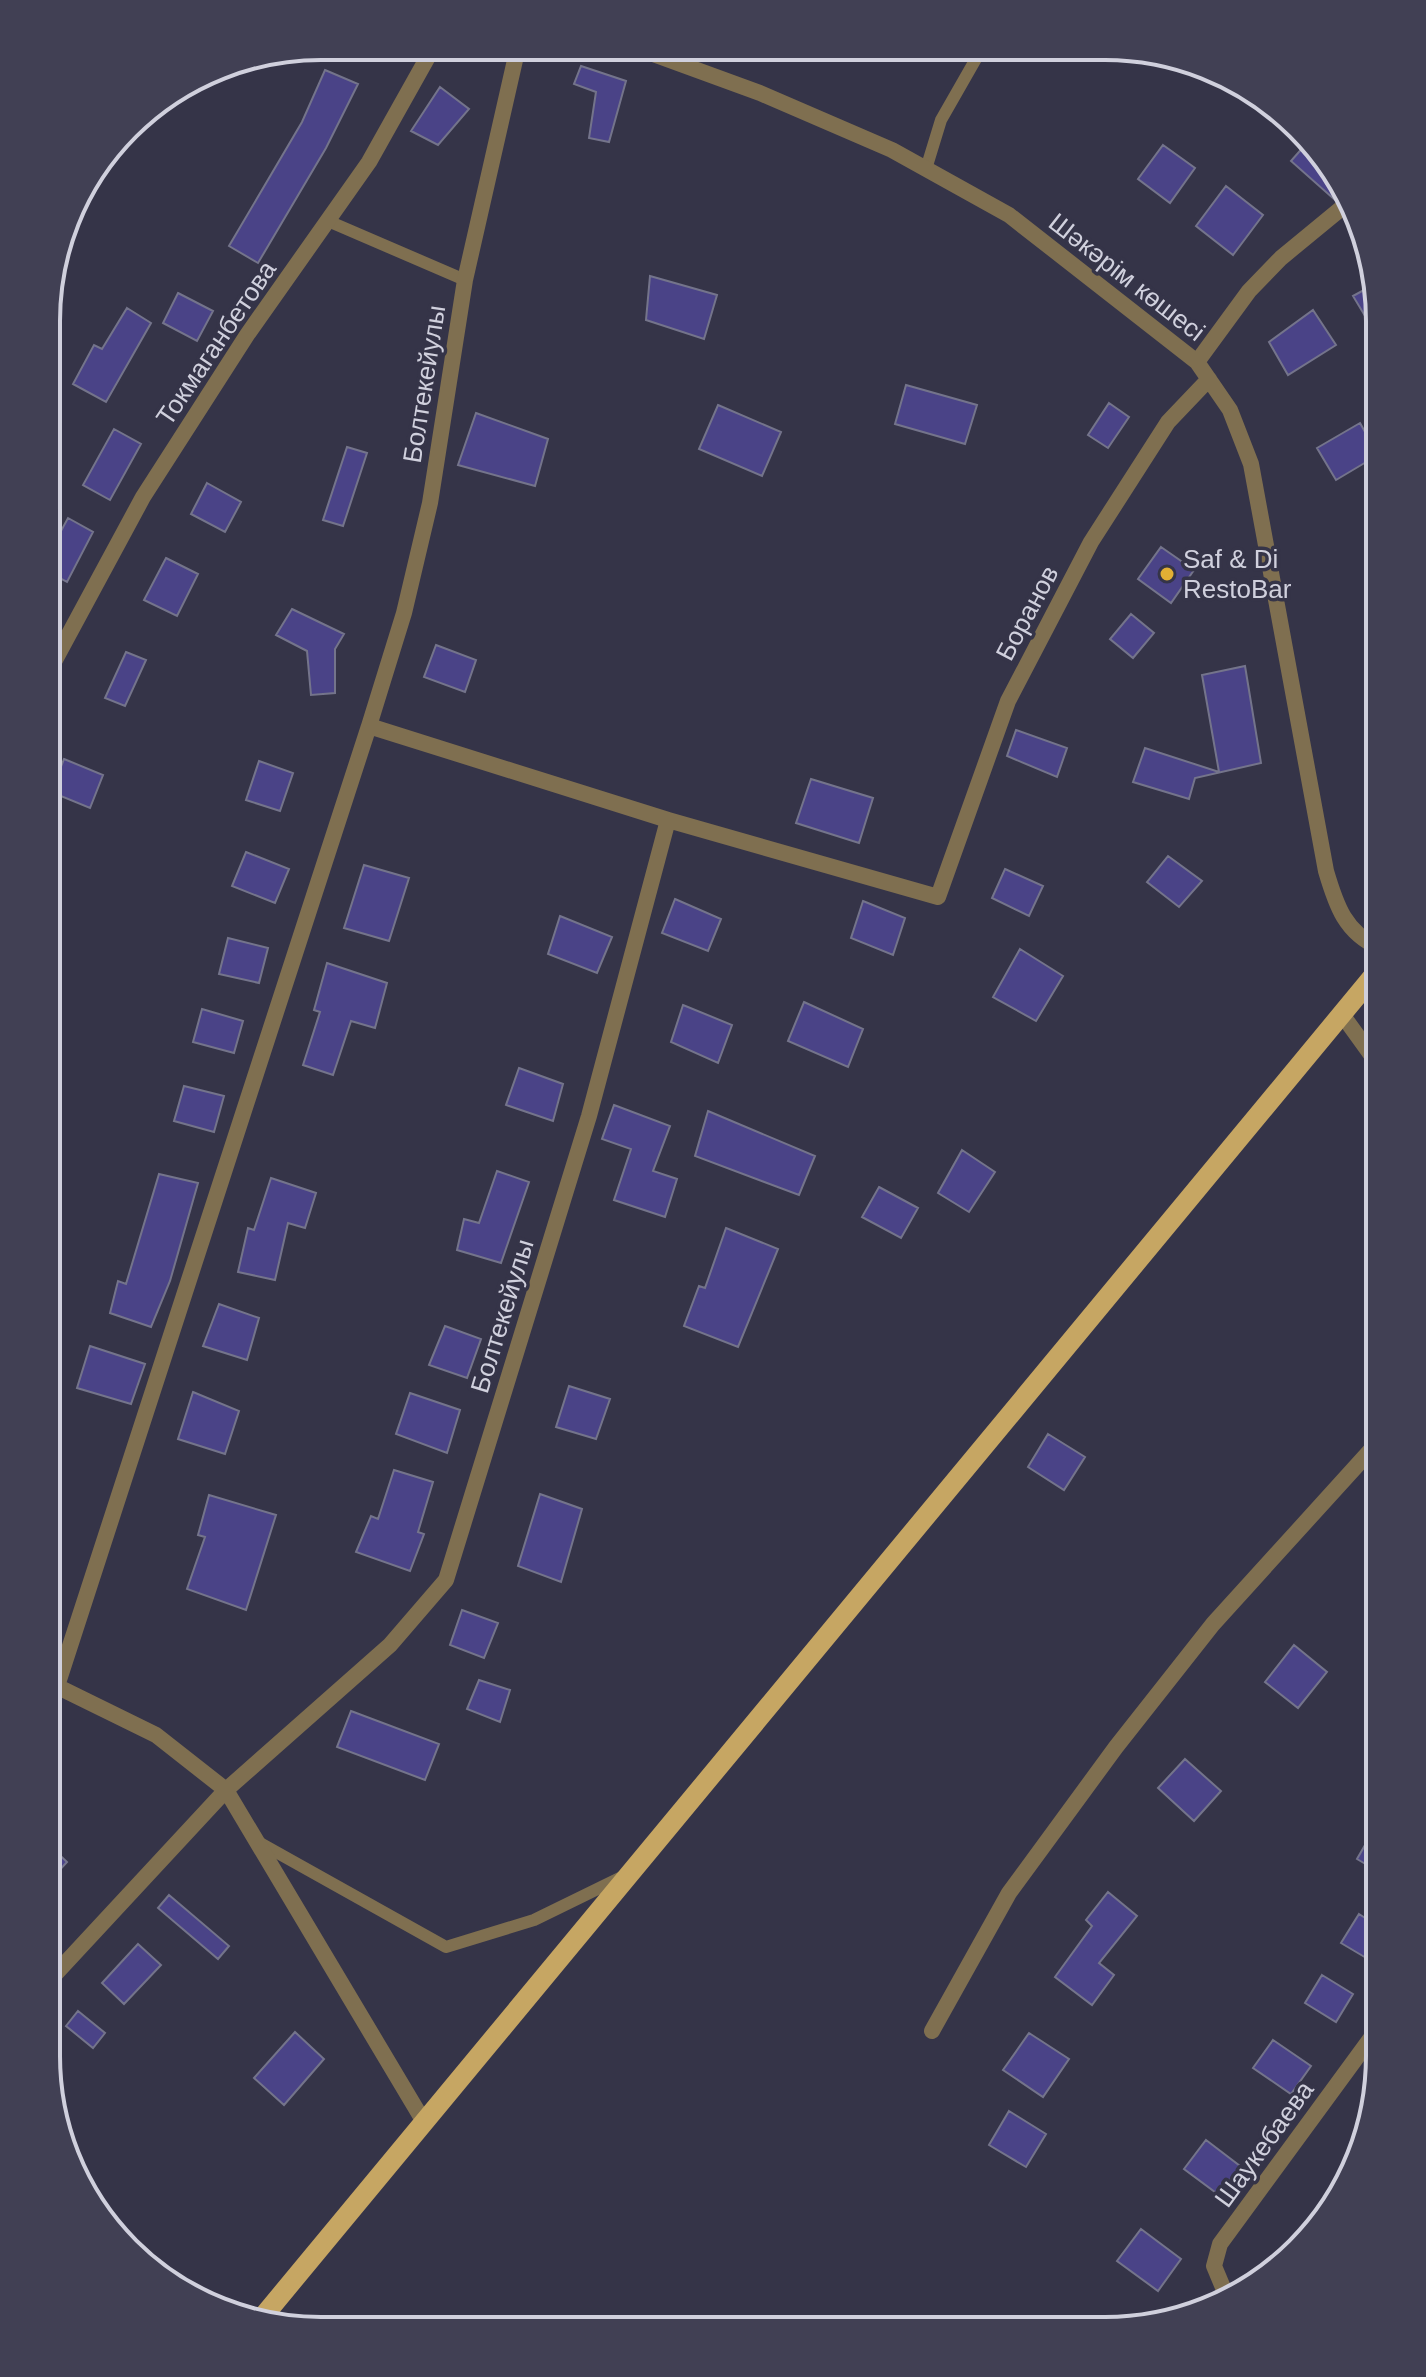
<svg xmlns="http://www.w3.org/2000/svg" width="1426" height="2377" font-family="Helvetica,sans-serif">
<style>
.building{fill:#4a4387;stroke:#74748b;stroke-width:2}
.lines{fill:none;stroke-linecap:round;stroke-linejoin:round}
.service{stroke:#7f6f50;stroke-width:12}
.minor{stroke:#7f6f50;stroke-width:16}
.primary{stroke:#c6a663;stroke-width:20}
.poi-dot{fill:#e2af34;stroke:#353448;stroke-width:3}
.labels{text-anchor:middle;dominant-baseline:central;stroke-width:7;stroke-linejoin:round;paint-order:stroke}
.street-label{font-size:26px;fill:#d0d0dd;stroke:#353448}
.poi-label{font-size:26px;fill:#d0d0dd;stroke:#353448;text-anchor:start}
.rim{fill:none;stroke:#d0d0dd;stroke-width:4}
</style>
<rect width="100%" height="100%" fill="#353448"/>
<path class="building" d="M581 66 626 81 609 142 589 138 596 92 574 84Z
M325 70 358 84 326 148 258 263 229 246 302 122Z
M440 87 469 109 438 145 411 131Z
M1163 145 1195 168 1170 203 1138 179Z
M1305 145 1342 194 1335 200 1291 161Z
M1226 186 1263 215 1233 255 1196 226Z
M650 276 717 295 704 339 646 320Z
M1373 285 1380 321V341L1353 296Z
M178 293 213 311 197 341 163 323Z
M127 308 151 323 106 402 73 384 94 345 102 349Z
M1313 310 1336 345 1288 375 1269 342Z
M906 385 977 405 965 444 895 424Z
M1109 403 1129 417 1108 448 1088 435Z
M718 405 781 432 762 476 699 449Z
M476 413 548 439 535 486 458 465Z
M1360 423 1378 455 1336 480 1317 448Z
M114 429 141 444 110 500 83 485Z
M347 447 367 453 343 526 323 520Z
M207 483 241 502 225 532 191 514Z
M68 518 93 532 67 582 48 572V555Z
M1161 547 1194 570 1171 603 1138 579Z
M166 558 198 574 177 616 144 600Z
M292 609 344 634 335 649V693L311 695 307 651 276 635Z
M1131 614 1154 633 1133 658 1110 639Z
M436 645 476 660 465 692 424 677Z
M126 652 146 660 125 706 105 698Z
M1245 666 1261 763 1195 778 1189 799 1133 782 1145 748 1219 772 1202 675Z
M1016 730 1067 748 1057 777 1007 756Z
M64 759 103 775 90 808 51 792Z
M259 761 293 773 280 811 246 800Z
M811 779 873 798 859 843 796 823Z
M246 852 289 869 275 903 232 886Z
M1168 856 1202 881 1179 907 1147 882Z
M364 865 409 878 389 941 344 928Z
M1005 869 1043 886 1029 916 992 898Z
M675 899 721 919 708 951 662 933Z
M863 901 905 918 893 955 851 938Z
M560 916 612 937 597 973 548 954Z
M228 938 268 948 259 983 219 974Z
M1020 949 1063 976 1036 1021 993 997Z
M327 963 387 983 375 1028 351 1021 333 1075 303 1065 320 1012 314 1010Z
M804 1002 863 1029 848 1067 788 1041Z
M683 1005 732 1025 718 1063 671 1042Z
M202 1009 243 1021 234 1053 193 1042Z
M519 1068 563 1084 553 1121 506 1105Z
M184 1086 224 1096 214 1132 174 1121Z
M614 1105 670 1126 653 1171 677 1179 665 1217 614 1200 631 1149 602 1139Z
M708 1111 815 1156 799 1195 695 1156Z
M962 1150 995 1172 969 1212 938 1193Z
M497 1171 529 1182 501 1263 457 1250 464 1219 479 1223Z
M159 1174 198 1183 170 1281 151 1327 110 1313 118 1281 126 1284Z
M271 1178 316 1193 305 1228 288 1223 275 1280 238 1272 248 1228 254 1230Z
M879 1187 918 1208 901 1238 862 1217Z
M726 1228 778 1249 738 1347 684 1326 699 1286 705 1288Z
M219 1304 259 1318 247 1360 203 1346Z
M445 1326 481 1339 467 1378 429 1365Z
M90 1346 145 1364 131 1404 77 1388Z
M569 1386 610 1399 596 1439 556 1427Z
M193 1392 239 1411 225 1454 178 1439Z
M410 1393 460 1410 447 1453 396 1434Z
M1048 1434 1085 1457 1064 1490 1028 1467Z
M394 1470 433 1482 418 1532 424 1534 410 1571 356 1552 371 1516 378 1519Z
M540 1494 582 1509 561 1582 518 1566Z
M209 1495 276 1515 246 1610 187 1589 205 1537 198 1535Z
M462 1610 498 1623 484 1658 450 1645Z
M1294 1645 1327 1672 1298 1708 1265 1682Z
M479 1680 510 1690 500 1722 467 1709Z
M351 1711 439 1744 425 1780 337 1747Z
M1185 1759 1221 1791 1194 1821 1158 1788Z
M1379 1821V1872L1357 1859Z
M46 1842 67 1862 46 1885Z
M1108 1892 1137 1916 1099 1963 1114 1975 1092 2005 1055 1977 1092 1926 1086 1920Z
M169 1895 229 1946 218 1959 158 1908Z
M1359 1914 1379 1927V1952L1373 1962 1341 1943Z
M138 1944 161 1965 124 2004 102 1983Z
M1322 1975 1353 1994 1336 2022 1305 2003Z
M78 2011 105 2033 93 2048 66 2026Z
M295 2032 324 2059 284 2105 254 2078Z
M1029 2033 1069 2059 1043 2097 1003 2070Z
M1273 2040 1311 2066 1291 2094 1253 2068Z
M1009 2111 1046 2134 1026 2167 989 2145Z
M1206 2140 1240 2166 1219 2195 1184 2169Z
M1141 2229 1181 2259 1158 2291 1117 2261Z"/>
<g class="lines">
<path class="service" d="M926 169 941 120 977 57 979 48
M328 221 465 280
M260 1843 446 1947 534 1920 624 1876"/>
<path class="minor" d="M634 47 760 93 892 150 1009 215 1197 362 1230 410 1251 464 1326 871C1336 905 1345 933 1380 948
M1197 362 1249 291 1281 258 1349 202
M48 673 143 497 247 335 369 162 434 46
M668 820 938 897 1008 701 1091 542 1168 422 1209 379
M1341 1013 1380 1067
M46 1681 156 1735 226 1790 424 2122
M46 1699 57 1686 369 726
M46 1984 226 1790 390 1645 446 1580 589 1116 668 820 369 726 404 613 430 503 465 280 518 47
M932 2031 1009 1893 1116 1747 1213 1624 1380 1440
M1227 2297 1214 2266 1220 2244 1379 2027"/>
<path class="primary" d="M261 2319 1380 968"/>
</g>
<circle class="poi-dot" cx="1167" cy="574" r="8"/>
<g class="labels">
<g class="street-label">
<text transform="translate(1127 277) rotate(38)">Шәкәрім көшесі</text>
<text transform="translate(216 343) rotate(-56)">Токмаганбетова</text>
<text transform="translate(424 384) rotate(-81)">Болтекейулы</text>
<text transform="translate(1027 613) rotate(-62)">Боранов</text>
<text transform="translate(502 1316) rotate(-73)">Болтекейулы</text>
<text transform="translate(1264 2144) rotate(-54)">Шаукебаева</text>
</g>
<g class="poi-label">
<text x="1183" y="559">Saf &amp; Di<tspan x="1183" dy="30">RestoBar</tspan></text>
</g>
</g>
<path d="M0 0H1426V2377H0ZM321 60H1105A261 261 0 0 1 1366 321V2056A261 261 0 0 1 1105 2317H321A261 261 0 0 1 60 2056V321A261 261 0 0 1 321 60Z" fill="#414054" fill-rule="evenodd"/>
<path class="rim" d="M321 60H1105A261 261 0 0 1 1366 321V2056A261 261 0 0 1 1105 2317H321A261 261 0 0 1 60 2056V321A261 261 0 0 1 321 60Z"/>
</svg>
